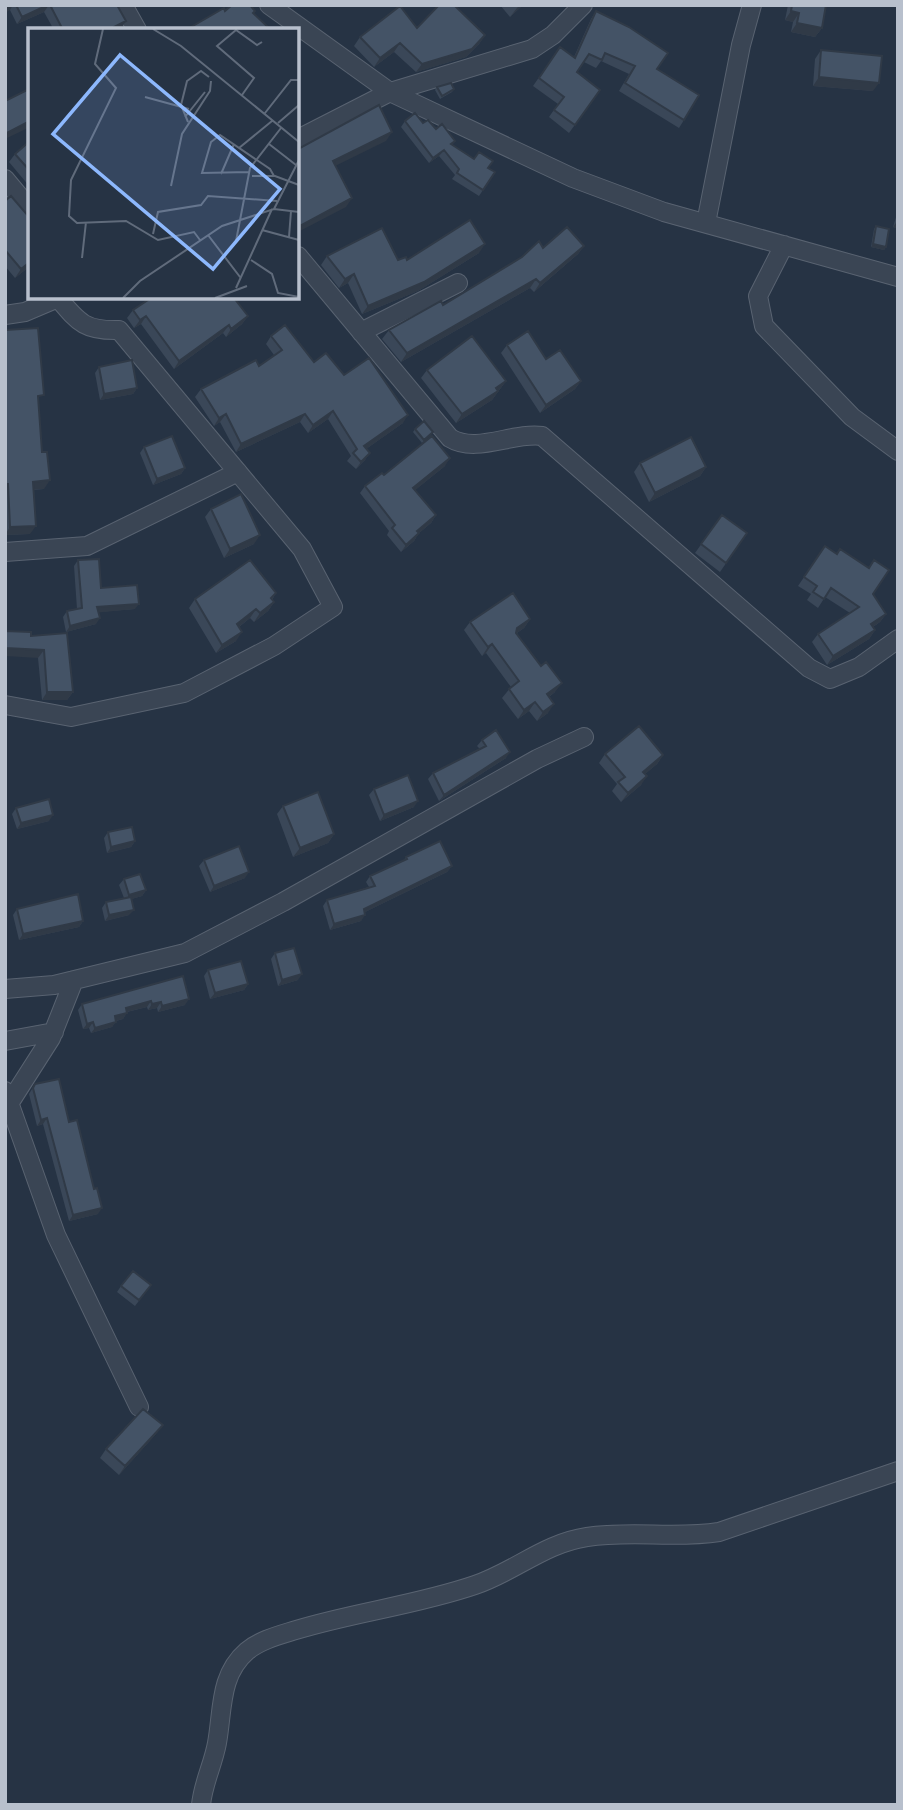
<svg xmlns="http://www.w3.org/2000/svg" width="903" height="1810" font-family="'Golos Text',sans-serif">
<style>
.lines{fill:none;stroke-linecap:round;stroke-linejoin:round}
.minor-casing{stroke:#596371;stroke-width:20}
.minor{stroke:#3a4554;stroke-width:18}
.wall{fill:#3a4758}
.shaded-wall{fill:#303a47}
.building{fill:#445366;stroke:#303a47;stroke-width:2}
.inset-road{fill:none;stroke:#606b7b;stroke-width:2}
.view{fill:#8db8fd;fill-opacity:0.15;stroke:#8db8fd;stroke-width:3.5}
.inset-edge{fill:none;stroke:#b8c0cd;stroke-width:3.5}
</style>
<rect width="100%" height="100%" fill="#263344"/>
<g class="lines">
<defs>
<path id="minor" d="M123 5 137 30
M269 5 390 92 573 178 664 212 898 277
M298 139 390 92 532 49 553 35 583 5
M5 179 30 209
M706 223 741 45 752 5
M784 245 758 296 764 326 852 417 898 451
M298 256 450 438C476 454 513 432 542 436L809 668 830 679 859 667 898 639
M5 315 25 312 58 298
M361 332 458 283
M5 552 87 546 238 472
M5 705 71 717 184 693 274 646 333 607 302 549 119 330C85 331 79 323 58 298
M5 989 54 985 185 953 283 902 537 759 584 737
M5 1041 54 1032
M5 1091 56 1235 139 1407
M5 1110 51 1038 74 980
M201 1805C203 1783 213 1765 217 1743 223 1710 219 1675 247 1651 260 1640 280 1635 296 1630 355 1612 417 1605 475 1585 514 1572 545 1543 587 1537 631 1530 675 1539 719 1532L898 1471"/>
</defs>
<use href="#minor" class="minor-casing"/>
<use href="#minor" class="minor"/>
</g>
<path class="wall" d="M5 5H117L126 21 121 28 117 30H54L44 12 17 24 10 10Z
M500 5H523L510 17Z
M788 5H826L822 28 815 37 791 32 793 22 785 20Z
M596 11 657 69 684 120 679 128 619 91 629 74 601 61 596 68 584 62 577 72 600 90 569 133 549 117 558 104 533 86 560 47 574 57 591 19Z
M417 28 485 35 479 44 466 57 416 72 394 52 374 67 354 46 360 37Z
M821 50 873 91 813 86 815 59Z
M437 87 454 89 452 92 440 99 435 90Z
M405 121 423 123 436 129 455 141 452 145 495 172 479 196 452 179 455 175 439 156 429 163 401 127Z
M30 141V187L9 162 15 154Z
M5 201 30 218V266L15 278 5 266Z
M898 211V229L893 227Z
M876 226 886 247 884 250 871 247 874 229Z
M584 246 578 254 534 292 530 288 401 362 382 339 389 330 443 305 543 248Z
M479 253 418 291 362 314 348 283 339 288 321 265 327 256 398 260Z
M133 310 248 316 242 324 226 337 223 333 174 369 141 324 134 328 127 318Z
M5 330 38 403 44 489 33 490 30 534 5 535Z
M271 336 314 362 344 375 403 423 366 449 370 453 365 460 356 469 347 461 351 456 328 419 308 433 300 422 236 452 220 422 214 426 195 397 201 389 259 366 274 355 266 344Z
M507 345 546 359 581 381 575 389 540 413 501 353Z
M99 367 137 388 133 394 100 400 95 373Z
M427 370 506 381 492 400 456 423 421 378Z
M415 429 431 435 422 443 413 432Z
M144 447 185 468 181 474 153 485 140 453Z
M640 463 706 467 700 476 649 502 634 472Z
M445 466 415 490 436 515 431 523 419 533 414 541 401 552 387 535 389 531 360 493 365 486 384 475Z
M211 509 254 544 224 558 205 517Z
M722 515 747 533 720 572 695 553Z
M825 546 873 594 886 614 880 622 873 627 875 630 869 639 827 665 812 642 818 634 850 613 825 597 818 608 807 600 811 594 798 586Z
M78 560 101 588 135 609 98 612 96 624 66 632 63 617 67 611 77 609 74 566Z
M276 593 272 600 274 602 268 611 254 622 250 618 239 627 236 641 216 653 189 608 195 599Z
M530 619 524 628 517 633 555 692 549 697 548 713 537 721 529 711 518 719 502 698 511 687 486 653 482 656 464 630 470 622Z
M67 633 73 692 67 700H42L38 658 31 636Z
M482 740 506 758 439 801 428 779 433 773 480 749 477 746Z
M605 754 663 755 657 764 645 774 641 785 621 802 612 791 617 784 599 763Z
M374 789 414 807 380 821 369 795Z
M283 806 334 834 328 843 293 857 277 814Z
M16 808 49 821 17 829 12 814Z
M108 832 135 841 131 847 107 853 104 838Z
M406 857 452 866 447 872 365 912 361 921 330 930 323 906 327 900 369 887 366 882 370 876 403 861Z
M204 860 245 878 210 892 199 866Z
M124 879 146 890 142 896 131 899 129 915 105 921 102 908 106 902 124 898 119 885Z
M17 909 83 921 79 927 19 940 13 915Z
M275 953 298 980 278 986 271 959Z
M208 970 248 984 244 990 210 999 204 976Z
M183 976 185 1005 158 1012 157 1008 148 1010 147 1007 127 1012 123 1019 116 1021 112 1027 91 1033 89 1028 83 1029 78 1010 82 1004Z
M35 1084 69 1122 98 1214 69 1221 43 1124 37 1126 29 1094Z
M151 1285 135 1306 117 1292 121 1286Z
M156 1434 119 1475 100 1458 106 1449Z"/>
<path class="shaded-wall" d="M10 5H13L10 10 5 13V8Z
M48 5H49L44 12 17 24 22 17Z
M520 5H523L510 17 517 8Z
M791 11 799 13 793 22 785 20Z
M126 21 121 28 117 30H112L114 27Z
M797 23 822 28 815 37 791 32Z
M485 35 479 44 466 57 416 72 422 64Z
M400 43 394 52 374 67 380 58Z
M819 77 879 83 873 91 813 86Z
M30 121V127L5 139V134Z
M392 132 386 141 327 170 333 161Z
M444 150 439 156 429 163 433 158Z
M352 198 346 207 298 232V229L300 226Z
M898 220V229L893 227Z
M485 244 479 253 418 291 362 314 368 306Z
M873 244 886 247 884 250 871 247Z
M584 246 578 254 534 292 540 283Z
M30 262V266L15 278 21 269Z
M354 274 348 283 339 288 345 279Z
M536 279 530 288 401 362 407 353Z
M146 316 141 324 134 328 140 320Z
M248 316 242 324 226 337 231 329Z
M229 325 223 333 174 369 179 361Z
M506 381 492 400 456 423 462 414Z
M581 381 575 389 540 413 546 405Z
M137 388 133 394 100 400 104 394Z
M333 411 328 419 308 433 313 425Z
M226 414 220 422 214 426 219 418Z
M305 414 300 422 236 452 241 444Z
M408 415 403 423 359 454 364 446Z
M370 453 365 460 356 469 361 462Z
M450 458 445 466 408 496 413 488Z
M706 467 700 476 649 502 655 493Z
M185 468 181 474 153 485 157 479Z
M50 480 44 489 27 490 33 482Z
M436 515 431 523 412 539 417 531Z
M36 526 30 534 5 535 10 527Z
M419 533 414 541 401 552 406 545Z
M260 535 254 544 224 558 230 549Z
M274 602 268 611 254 622 260 613Z
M139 604 135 609 93 613 97 607Z
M256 609 250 618 231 633 237 624Z
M886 614 880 622 865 632 871 624Z
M100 618 96 624 66 632 70 626Z
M530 619 524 628 511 637 517 628Z
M875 630 869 639 827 665 833 656Z
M242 632 236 641 216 653 222 645Z
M492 644 486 653 482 656 488 647Z
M5 648 44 650 38 658 5 656Z
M562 683 555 692 541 703 547 694Z
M47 692H73L67 700H42Z
M535 702 529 711 518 719 524 710Z
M554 704 548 713 537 721 543 712Z
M510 752 506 758 439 801 444 795Z
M663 755 657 764 637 781 643 772Z
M647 776 641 785 621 802 628 793Z
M418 801 414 807 380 821 384 815Z
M53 815 49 821 17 829 21 823Z
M334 834 328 843 293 857 300 848Z
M135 841 131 847 107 853 111 847Z
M452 866 447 872 359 915 364 909Z
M249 872 245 878 210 892 214 886Z
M146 890 142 896 125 901 129 895Z
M134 910 129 915 105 921 109 915Z
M365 915 361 921 330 930 334 924Z
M83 921 79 927 19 940 23 934Z
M302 974 298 980 278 986 282 980Z
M248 984 244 990 210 999 215 993Z
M189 999 185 1005 158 1012 162 1006Z
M151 1001 147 1007 122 1013 126 1008Z
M161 1002 157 1008 148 1010 152 1004Z
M127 1013 123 1019 111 1022 115 1016Z
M93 1022 89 1028 83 1029 87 1024Z
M116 1022 112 1027 91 1033 95 1028Z
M47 1118 43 1124 37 1126 41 1120Z
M102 1208 98 1214 69 1221 73 1215Z
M163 1425 156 1434 119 1475 125 1466Z"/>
<path class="building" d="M16 5H48L22 17Z
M50 5H117L126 21 114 27 115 30H63Z
M232 5H250L255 11 253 13 271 30H186L224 8 225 11Z
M439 5H454L485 35 472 49 422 64 400 43 380 58 360 37 400 6 417 28Z
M792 5H826L822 28 797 23 799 13 791 11Z
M596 11 629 27 668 53 657 69 699 95 684 120 625 83 635 66 605 53 602 60 589 54 577 72 600 90 575 125 554 110 564 97 539 78 560 47 575 58Z
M821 50 882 56 879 83 819 77Z
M451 83 454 89 442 96 437 87Z
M27 90 30 94V121L5 134V101Z
M379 105 392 132 333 161 352 198 300 226 298 222V149Z
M415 113 423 123 428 120 436 129 442 124 455 141 451 144 474 159 479 152 493 161 488 168 495 172 483 190 457 173 459 169 444 150 433 158 405 121Z
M30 141V171L15 154Z
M11 196 30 218V262L21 269 5 250V201Z
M470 220 485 244 424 282 368 306 354 274 345 279 327 256 382 228 398 260 406 257 407 260Z
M876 226 889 229 886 247 873 244Z
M567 227 584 246 540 283 536 279 407 353 389 330 441 301 443 305 522 257 539 241 543 248Z
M151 298H234L248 316 231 329 229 325 179 361 146 316 140 320 133 310Z
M285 325 314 362 326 353 344 375 369 358 408 415 364 446 370 453 361 462 353 453 357 449 333 411 313 425 305 414 241 444 226 414 219 418 201 389 256 360 259 366 282 350 271 336Z
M38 328 44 395 38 396 42 452H47L50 480 33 482 36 526 10 527 8 484H5V330Z
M528 331 546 359 560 350 581 381 546 405 507 345Z
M472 336 506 381 496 388 498 391 462 414 427 370Z
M132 360 137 388 104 394 99 367Z
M424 421 433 432 424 440 415 429Z
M172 436 185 468 157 479 144 447Z
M432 436 450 458 413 488 436 515 417 531 419 533 406 545 392 528 395 525 365 486 382 473 384 475Z
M691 437 706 467 655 493 640 463Z
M241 494 260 535 230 549 211 509Z
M722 515 747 533 726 563 701 544Z
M825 546 837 554 840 549 869 568 874 560 889 570 873 594 886 614 871 624 875 630 833 656 818 634 859 607 831 588 824 599 813 592 817 586 804 577Z
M99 559 101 588 137 585 139 604 97 607 100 618 70 626 67 611 82 608 78 560Z
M250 560 276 593 271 598 274 602 260 613 256 609 237 624 242 632 222 645 195 599Z
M513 593 530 619 517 628 516 633 541 666 546 662 562 683 547 694 554 704 543 712 535 702 524 710 509 689 519 681 492 644 488 647 470 622Z
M5 631 31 632V636L67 633 73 692H47L44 650 5 648Z
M639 726 663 755 643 772 647 776 628 793 618 782 625 777 605 754Z
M496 730 510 752 444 795 433 773 486 746 482 740Z
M408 775 418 801 384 815 374 789Z
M318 792 334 834 300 848 283 806Z
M49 799 53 815 21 823 16 808Z
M132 827 135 841 111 847 108 832Z
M440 841 452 866 364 909 365 915 334 924 327 900 375 886 370 876 407 859 406 857Z
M239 846 249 872 214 886 204 860Z
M140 874 146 890 129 895 124 879Z
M78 894 83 921 23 934 17 909Z
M131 897 134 910 109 915 106 902Z
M294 948 302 974 282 980 275 953Z
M241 961 248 984 215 993 208 970Z
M183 976 189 999 162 1006 161 1002 152 1004 151 1001 126 1008 127 1013 115 1016 116 1022 95 1028 93 1022 87 1024 82 1004Z
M59 1079 69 1122 77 1120 94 1189 97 1188 102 1208 73 1215 47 1118 41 1120 33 1088 35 1084Z
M133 1271 151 1285 139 1300 121 1286Z
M143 1409 163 1425 125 1466 106 1449Z"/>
<g transform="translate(28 28)">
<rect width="271" height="271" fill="#263344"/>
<path class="inset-road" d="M75 1 67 36 88 60 43 152 41 188 49 195 98 193 130 212 166 204 172 212M125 1 153 18 271 114M214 67 226 50 189 18 208 2 229 17 234 14M117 69 161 81M237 85 263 52H271M157 89 177 64M160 94 153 77 159 53 173 43 181 49M250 95 271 77M241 116 268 137M211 120 244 93M221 144 174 145 183 114 192 107 242 141 246 148M193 146 206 116M224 148H247L271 157M143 158 154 106 182 63 183 53M246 181 271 132M234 202 271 212M125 206 130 184 173 177 180 168 249 173M180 207 212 249M261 209 263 183M208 213 222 140 253 100M54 230 58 194M223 232 244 246 250 265 271 269M208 260 244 181M95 270 112 253 194 198 246 181 271 184M187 270 219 258"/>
<path class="view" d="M92 27 252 161 185 241 25 106Z"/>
<rect width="271" height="271" class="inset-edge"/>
</g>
<rect width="903" height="1810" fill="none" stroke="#b8c0cd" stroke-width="14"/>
</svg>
